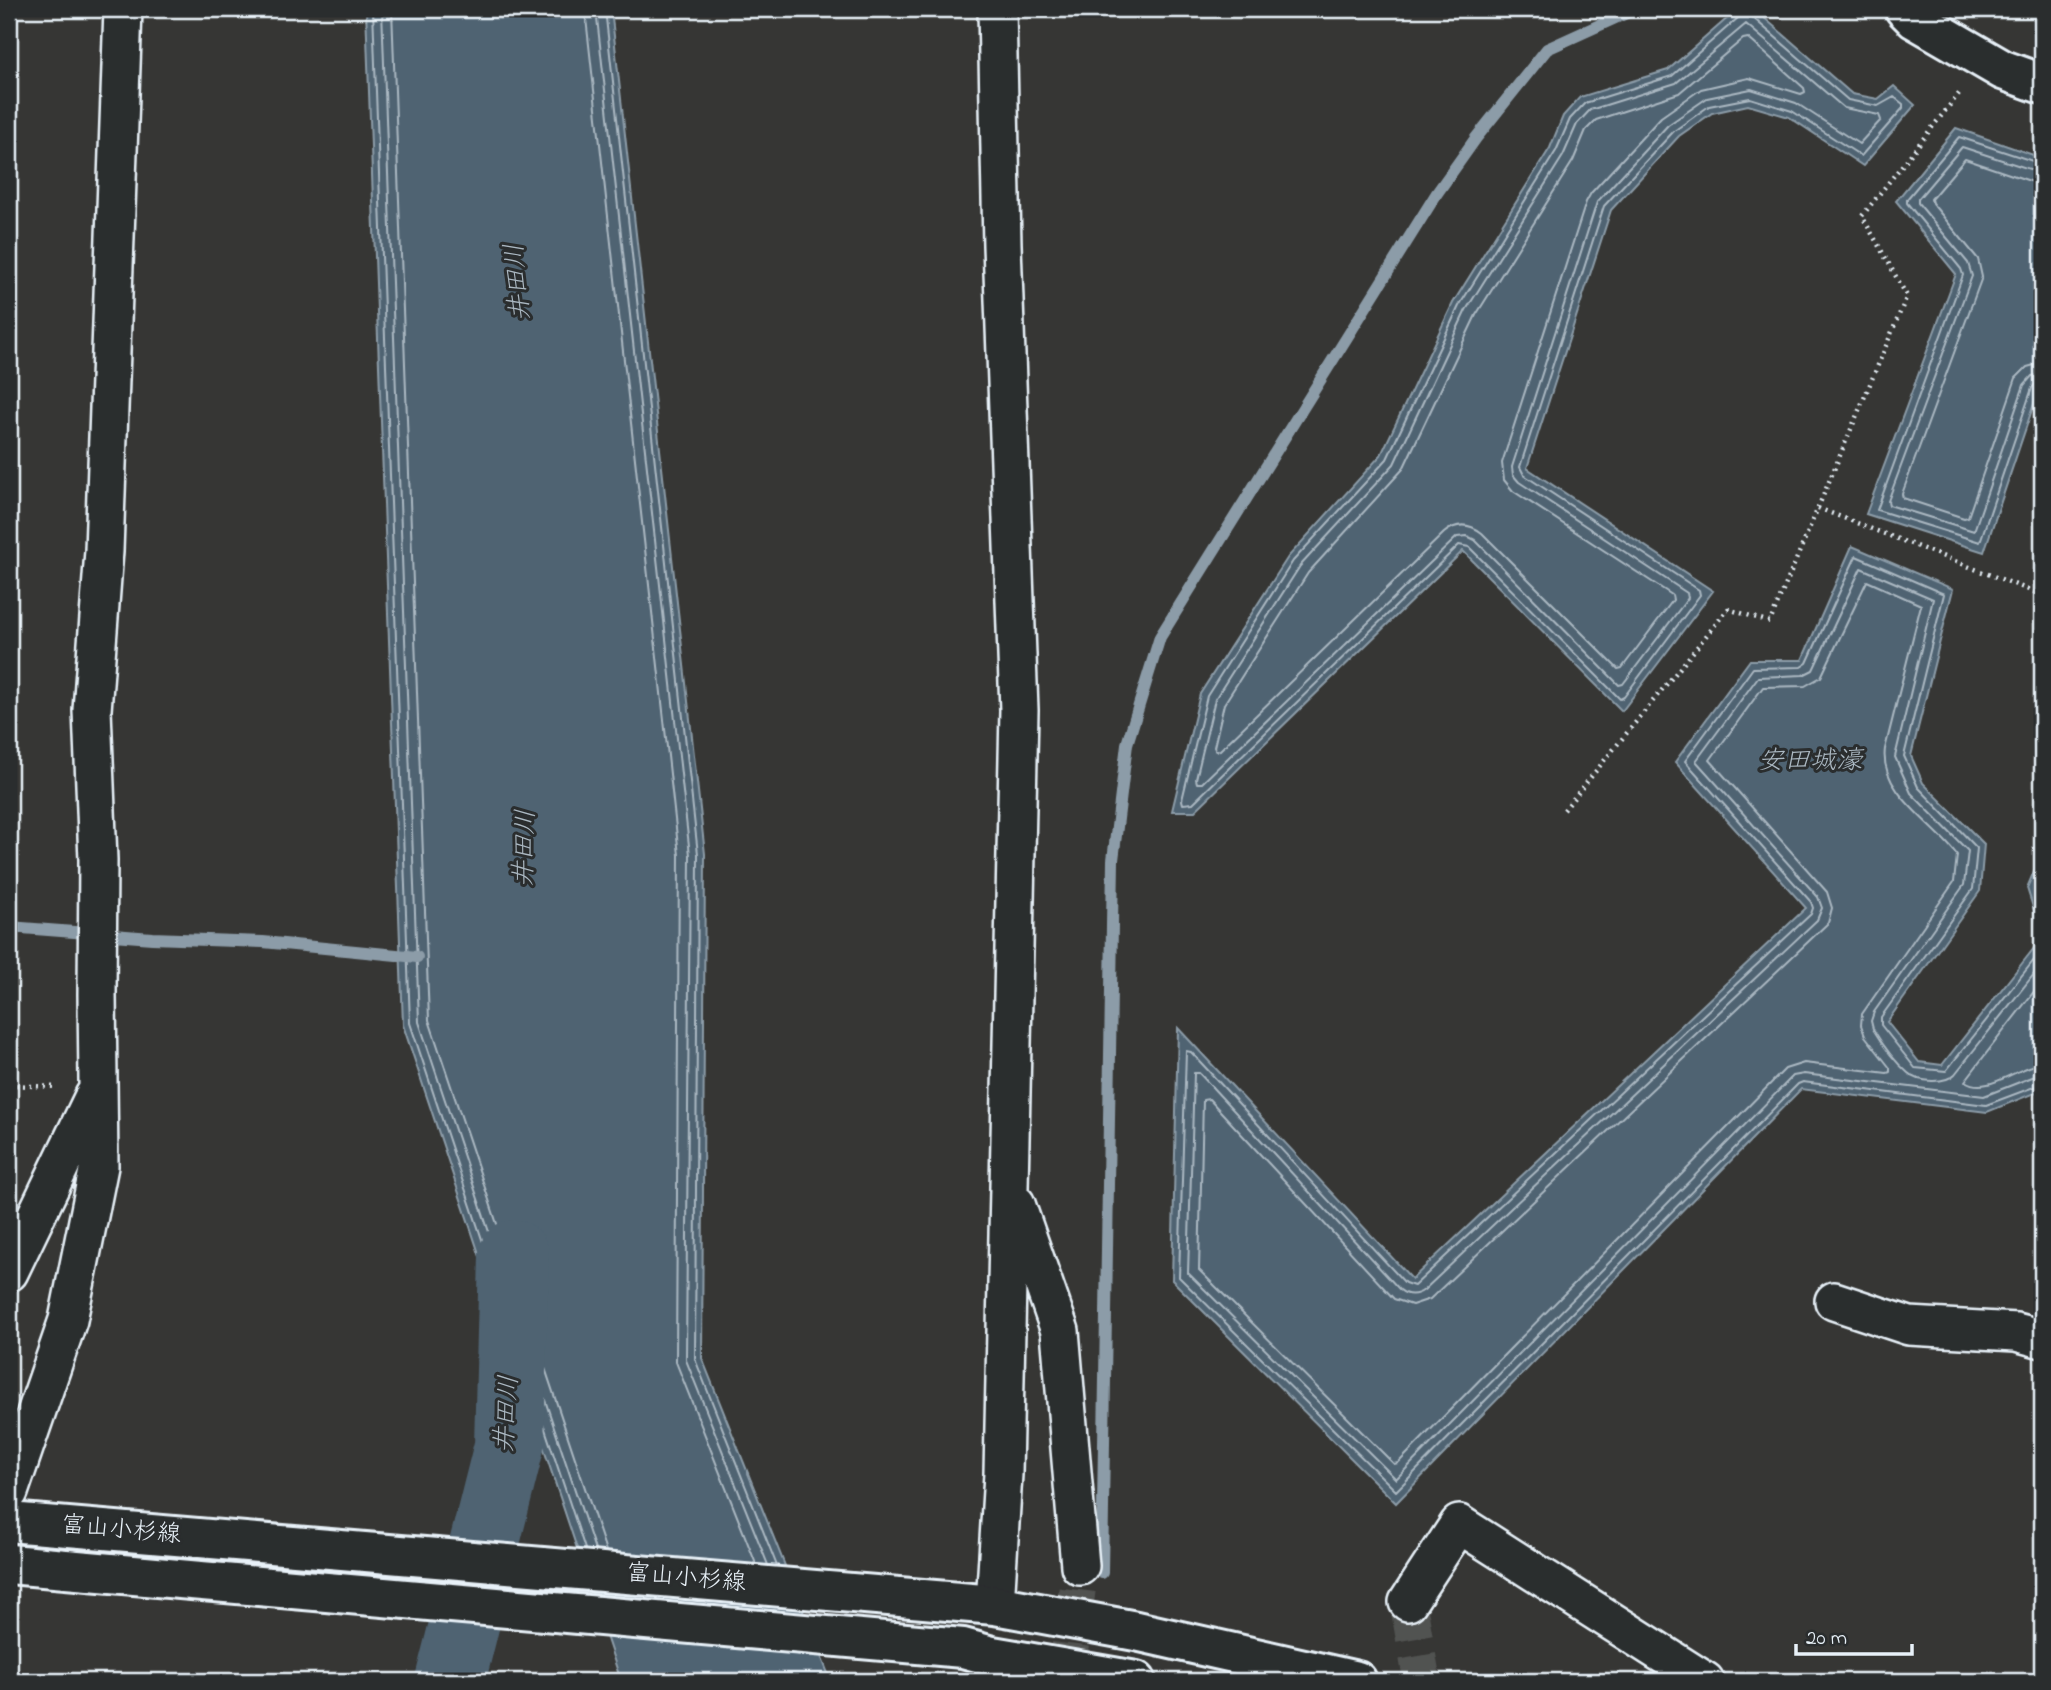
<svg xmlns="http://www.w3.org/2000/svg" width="2051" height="1690" font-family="'Indie Flower','Klee One',sans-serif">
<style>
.water{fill:#4f6372;stroke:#8c9ca8;stroke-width:2}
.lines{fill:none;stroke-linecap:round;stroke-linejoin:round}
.shore{stroke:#abb8c2;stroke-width:2}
.stream{stroke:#8c9ca8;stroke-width:12}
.river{stroke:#4f6372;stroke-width:70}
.minor-tunnel{stroke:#515251;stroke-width:37;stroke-dasharray:37 18;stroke-linecap:butt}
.minor-casing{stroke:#e8f1f8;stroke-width:42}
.tertiary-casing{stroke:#e8f1f8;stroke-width:44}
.primary-casing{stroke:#e8f1f8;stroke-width:44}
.path{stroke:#e8f1f8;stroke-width:4.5;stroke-dasharray:2 5;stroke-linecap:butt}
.minor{stroke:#2a2d2e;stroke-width:37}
.tertiary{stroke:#2a2d2e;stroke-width:38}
.primary{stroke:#2a2d2e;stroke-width:38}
.labels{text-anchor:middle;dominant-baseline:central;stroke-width:6;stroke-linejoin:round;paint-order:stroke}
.street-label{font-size:24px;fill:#e8f1f8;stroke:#2a2d2e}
.water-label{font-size:26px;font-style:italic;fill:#abb8c2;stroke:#2a2d2e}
</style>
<rect width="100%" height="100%" fill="#363634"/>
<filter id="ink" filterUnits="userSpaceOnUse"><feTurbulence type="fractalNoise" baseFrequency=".0143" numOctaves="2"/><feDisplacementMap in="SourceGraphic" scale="14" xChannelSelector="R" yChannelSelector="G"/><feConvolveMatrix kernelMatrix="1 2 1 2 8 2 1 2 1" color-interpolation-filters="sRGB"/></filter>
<g filter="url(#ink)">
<path class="water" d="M366 9H611L705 854 702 1358 831 1681H621L403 1025Z
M1738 9H1754L1852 94 1878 99 1894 86 1915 105 1863 166 1789 117 1748 105 1712 113 1679 136 1611 210 1527 468 1713 591 1622 711 1463 551 1195 811H1172L1200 694 1288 557 1381 455 1453 303 1550 148 1563 116 1580 97 1668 70Z
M1956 128 2042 158V380L1984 552 1866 514 1956 274 1896 201Z
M1852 546 1953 589 1911 756 1923 783 1984 844 1980 891 1887 1022 1919 1062 1942 1065 2042 938V1090L1987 1112 1801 1089 1396 1503 1172 1280 1178 1028 1412 1279 1806 908 1675 762 1750 660H1802Z
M2042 852V936L2027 888Z"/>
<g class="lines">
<path class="shore" d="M373 9 410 1023 585 1549
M382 9 419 1022 595 1550
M392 9 429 1020 606 1551
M585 9 679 855 676 1362 756 1564
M596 9 690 855 686 1360 768 1565
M605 9 698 854 695 1359 777 1566
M1742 9 1739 17 1672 76 1585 103 1570 119 1556 151 1459 306 1387 459 1293 561 1207 696 1182 800 1183 804 1193 803 1459 545 1469 547 1620 699 1624 697 1700 595 1699 590 1524 475 1520 467 1604 206 1674 131 1709 106 1750 98 1792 111 1861 156 1903 108V104L1894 97 1878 106 1848 100 1752 17 1750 9
M1746 24 1844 108 1879 115 1881 120 1859 144 1796 103 1751 89 1707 98 1668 125 1597 202 1512 467 1513 475 1519 482 1687 593 1688 598 1623 684 1619 685 1475 540 1467 536 1457 537 1202 783H1197L1196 779 1215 699 1300 566 1394 464 1466 310 1563 156 1577 124 1590 110 1676 83Z
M1748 38 1804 88 1805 92 1801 94 1749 78 1701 89 1661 117 1591 193 1586 202 1502 463 1504 480 1513 491 1672 595 1673 600 1622 668 1618 669 1482 533C1469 523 1456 523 1444 533L1220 750 1216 751 1214 747 1224 704 1308 573 1403 469 1476 315 1573 161 1586 130 1596 120 1679 93 1743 39Z
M2042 164 1959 137 1907 199V203L1961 269 1963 275 1877 510 1980 542 2032 388 2036 383 2042 382
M2042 173 1962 147 1918 199V203L1968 263 1972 276 1888 501 1889 505 1974 531 2024 385 2032 376 2042 374
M2042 183 2033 182 1965 159 1931 199 1932 203 1978 259 1982 277 1902 494 1903 498 1964 518 1968 517 2016 378 2027 367 2042 363
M1867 581 1921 605 1885 749C1879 793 1936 825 1957 855L1954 882 1862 1014 1861 1025 1865 1036 1890 1068V1072L1887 1073 1804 1063 1785 1069 1398 1463 1394 1464 1199 1270 1203 1100 1209 1099 1394 1299 1412 1305 1430 1299 1828 923 1832 908 1827 892 1710 760 1763 687 1805 686 1821 677Z
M2042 950 1946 1071 1915 1068 1881 1025V1017L1973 889 1977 848 1918 787 1904 756 1944 594 1856 556 1807 663 1801 667 1753 668 1685 761 1811 902 1813 908 1811 914 1414 1286 1405 1283 1191 1052 1186 1051 1179 1277 1396 1491 1798 1084 1803 1082 1986 1105 2042 1084
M2042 964 1955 1074C1945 1084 1919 1083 1908 1073 1895 1062 1882 1044 1873 1029L1871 1021 1874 1012 1964 885 1968 851 1911 793 1895 757 1933 599 1861 568 1813 670 1803 675 1758 677 1696 761 1818 897 1822 908 1817 920 1424 1290C1416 1296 1407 1296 1400 1290L1199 1073H1194L1188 1273 1396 1479 1793 1076 1804 1074 1984 1096 2035 1076 2042 1075
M2042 981 1965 1081C1988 1096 2018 1065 2042 1064"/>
<path class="stream" d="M9 927 152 938 263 942 417 957
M1102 1573 1113 860 1127 744 1160 637 1437 193 1476 138 1547 49 1635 9"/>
<path class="river" d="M450 1681 509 1446 514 1255"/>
<path class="minor-tunnel" d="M1408 1602 1422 1681
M1066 1681 1080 1566"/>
<defs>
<path id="minor" d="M1016 1204 1060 1331 1080 1566
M9 1272 94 1096
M1834 1301 1909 1326 2016 1332 2042 1339
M9 1492 68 1320 99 1166 97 994 98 860 92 710 104 551 123 9
M1408 1602 1459 1524 1705 1681
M995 1605 1003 1474 1019 710 1002 245 997 9"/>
<path id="tertiary" d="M1905 9 1915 19 2003 70 2042 84"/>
<path id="primary" d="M9 1522 995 1605 1136 1631 1357 1681
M9 1564 963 1648 992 1656 1136 1681"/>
</defs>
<use href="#minor" class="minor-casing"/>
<use href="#tertiary" class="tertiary-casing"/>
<use href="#primary" class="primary-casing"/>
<path class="path" d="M1818 508 2042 595
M1564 810 1728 609 1770 622 1907 296 1862 216 1961 91
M9 1085 57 1087"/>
<use href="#minor" class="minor"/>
<use href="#tertiary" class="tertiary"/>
<use href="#primary" class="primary"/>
</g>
</g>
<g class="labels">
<g class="street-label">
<text transform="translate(121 1531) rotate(5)">富山小杉線</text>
<text transform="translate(686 1579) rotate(5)">富山小杉線</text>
</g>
<g class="water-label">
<text transform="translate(519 282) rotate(-95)">井田川</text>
<text x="1810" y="762">安田城濠</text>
<text transform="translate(526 848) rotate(-88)">井田川</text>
<text transform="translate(508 1414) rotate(-86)">井田川</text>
</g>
</g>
<rect width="2051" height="1690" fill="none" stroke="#2a2d2e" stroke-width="35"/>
<rect x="18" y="18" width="2016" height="1655" fill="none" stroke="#e8f1f8" stroke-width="2.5" filter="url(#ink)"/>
<path d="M1796 1644v10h116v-10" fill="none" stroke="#e8f1f8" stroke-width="3.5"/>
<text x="1806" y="1644" font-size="21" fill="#e8f1f8" stroke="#2a2d2e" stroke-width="5" paint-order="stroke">20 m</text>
</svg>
